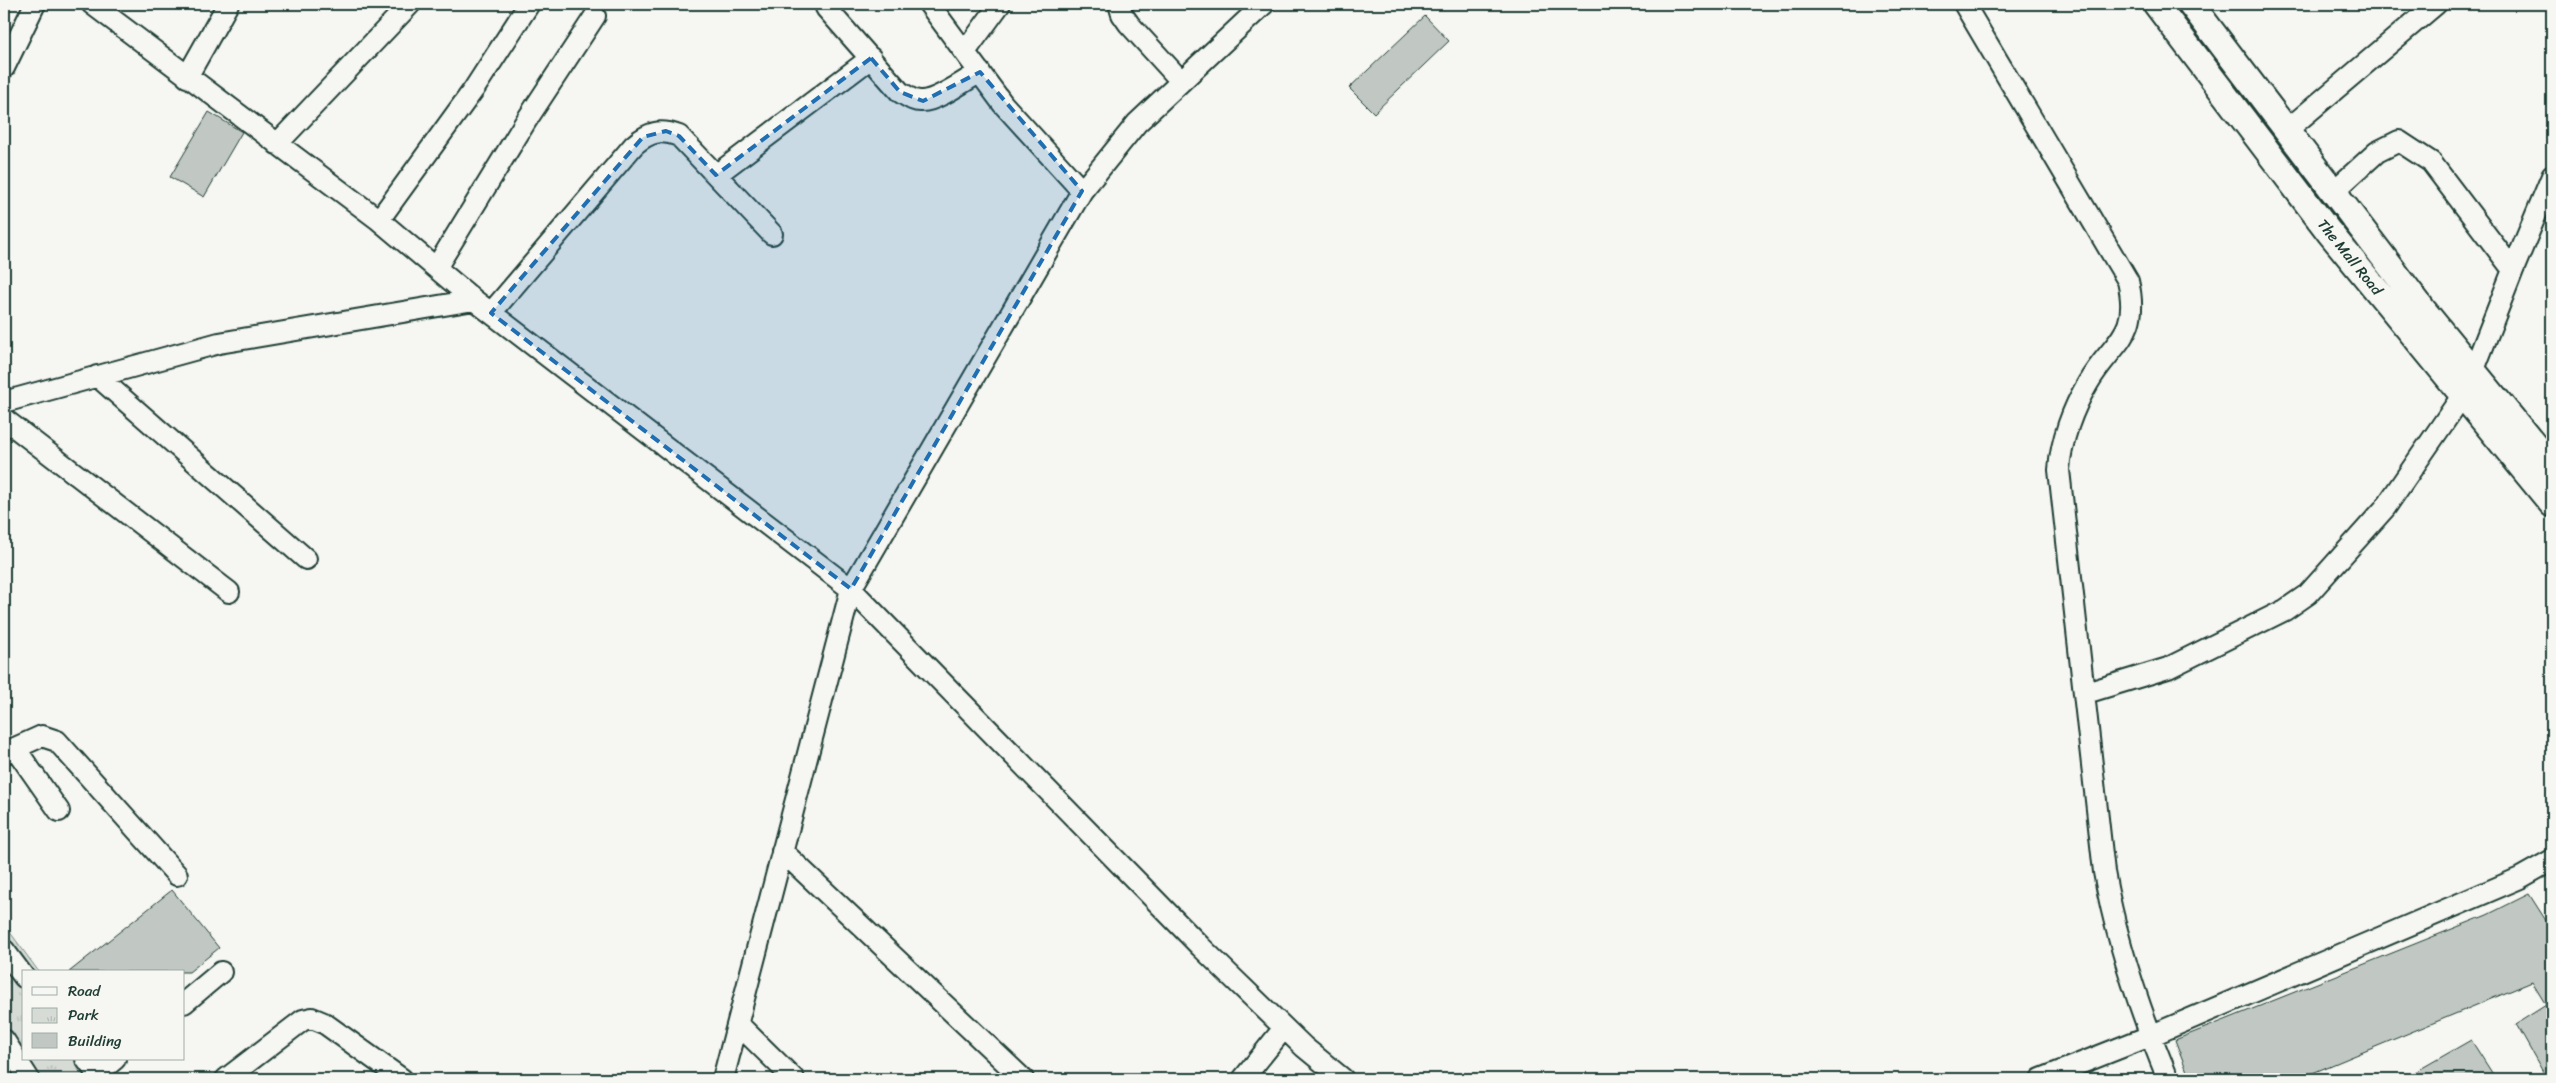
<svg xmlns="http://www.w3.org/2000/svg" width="2556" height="1083" font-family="Sriracha,sans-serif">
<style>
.park{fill:url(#park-tufts);stroke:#7a8c85}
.pitch{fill:#d6dbd6;stroke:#7a8c85}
.building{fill:#c1c8c3;stroke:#1f3d34}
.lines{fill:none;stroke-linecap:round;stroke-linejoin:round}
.minor-casing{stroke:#1f3d34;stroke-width:24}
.major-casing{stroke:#1f3d34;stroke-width:29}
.minor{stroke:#f6f6f2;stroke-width:20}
.major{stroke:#f6f6f2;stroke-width:25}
.marked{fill:#1f6fb2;fill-opacity:0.2;stroke:#1f6fb2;stroke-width:4;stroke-dasharray:10 6;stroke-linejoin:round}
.labels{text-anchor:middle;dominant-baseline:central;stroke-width:4.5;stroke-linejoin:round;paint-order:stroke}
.street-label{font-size:15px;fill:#1f3d34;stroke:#f6f6f2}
</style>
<defs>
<pattern id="park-tufts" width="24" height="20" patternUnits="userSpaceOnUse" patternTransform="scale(1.25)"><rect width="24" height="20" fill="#d6dbd6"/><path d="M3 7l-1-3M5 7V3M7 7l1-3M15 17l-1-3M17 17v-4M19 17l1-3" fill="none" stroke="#b7bdb8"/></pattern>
</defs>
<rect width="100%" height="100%" fill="#f6f6f2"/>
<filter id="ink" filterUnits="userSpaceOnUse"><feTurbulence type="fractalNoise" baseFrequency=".02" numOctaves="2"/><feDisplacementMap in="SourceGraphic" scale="10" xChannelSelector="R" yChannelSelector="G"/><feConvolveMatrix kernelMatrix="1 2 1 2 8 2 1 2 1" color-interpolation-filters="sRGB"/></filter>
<g filter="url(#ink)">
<path class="park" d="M4 924 39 972H24V1059H103L118 1079H4Z"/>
<path class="pitch" d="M4 1067 20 1077 17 1079H4Z"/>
<path class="building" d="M1425 16 1449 41 1374 113 1349 88Z
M209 112 242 132 204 197 170 177Z
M172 890 219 948 189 972H69Z
M2529 894 2552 930V1079H2547L2516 1024 2546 1005 2532 982 2298 1079H2190L2175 1040 2487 915Z
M2471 1040 2496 1079H2403Z"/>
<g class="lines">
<defs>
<path id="minor" d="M92 4 379 220 474 300 851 589 1201 947 1304 1047 1343 1079
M929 4 1003 104 1082 191
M1119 4 1122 14 1129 24 1181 81
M1964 4 2128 281C2141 337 2112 341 2088 383 2073 408 2061 440 2059 470L2104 872C2116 939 2142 1016 2168 1079
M826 8 900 92C907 96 914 102 922 101 937 101 966 80 980 72
M965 52 1000 4
M4 68 35 4
M187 77 228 4
M2287 130 2436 4
M277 144 410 4
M716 175 871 58
M2334 191 2377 152 2399 141 2431 162 2513 270
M379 220 474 89 529 4
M436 268 526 121 595 16
M491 313 634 145C649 132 660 129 679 136L772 234
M2473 372 2513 270 2552 176
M97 376 306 559
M4 402 219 343 474 300
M4 419 229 592
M2086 693 2168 668 2285 610 2308 594 2385 508 2462 396
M15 748 59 811
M4 753 42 736 57 741 177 875
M782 851 1023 1079
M4 950 24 977
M184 1003 221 972
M738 1024 794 1079
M4 1040 29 1079
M86 1059 101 1079
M97 1074 115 1059
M226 1079 303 1020 312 1018 324 1023 402 1079
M723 1079 851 589 1082 191 1137 123 1264 4
M1243 1079 1284 1028
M2041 1079 2150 1036 2520 878 2552 860"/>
<path id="major" d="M2156 4 2329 232 2552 504
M2191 4 2425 312 2552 467"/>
</defs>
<use href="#minor" class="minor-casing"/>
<use href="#major" class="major-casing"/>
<use href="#minor" class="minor"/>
<use href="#major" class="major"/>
</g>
</g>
<path class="marked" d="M871 58 900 92 923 101 980 72 1082 191 851 589 491 313 643 137 666 131 679 136 716 175Z"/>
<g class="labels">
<g class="street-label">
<text transform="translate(2350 257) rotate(51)">The Mall Road</text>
</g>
</g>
<rect width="2556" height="1083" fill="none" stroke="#f6f6f2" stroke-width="20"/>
<rect x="10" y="10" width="2536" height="1063" fill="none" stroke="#1f3d34" stroke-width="2" filter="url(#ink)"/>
<rect x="22" y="970" width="162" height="90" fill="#f6f6f2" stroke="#a0aca6"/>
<rect x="32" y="987" width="25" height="8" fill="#f6f6f2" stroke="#a0aca6"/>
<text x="68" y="996" font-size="15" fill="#1f3d34">Road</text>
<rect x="32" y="1008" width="25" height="15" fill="url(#park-tufts)" stroke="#a0aca6"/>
<text x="68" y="1020" font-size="15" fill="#1f3d34">Park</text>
<rect x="32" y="1033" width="25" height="15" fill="#c1c8c3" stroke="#a0aca6"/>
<text x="68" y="1046" font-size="15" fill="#1f3d34">Building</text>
</svg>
